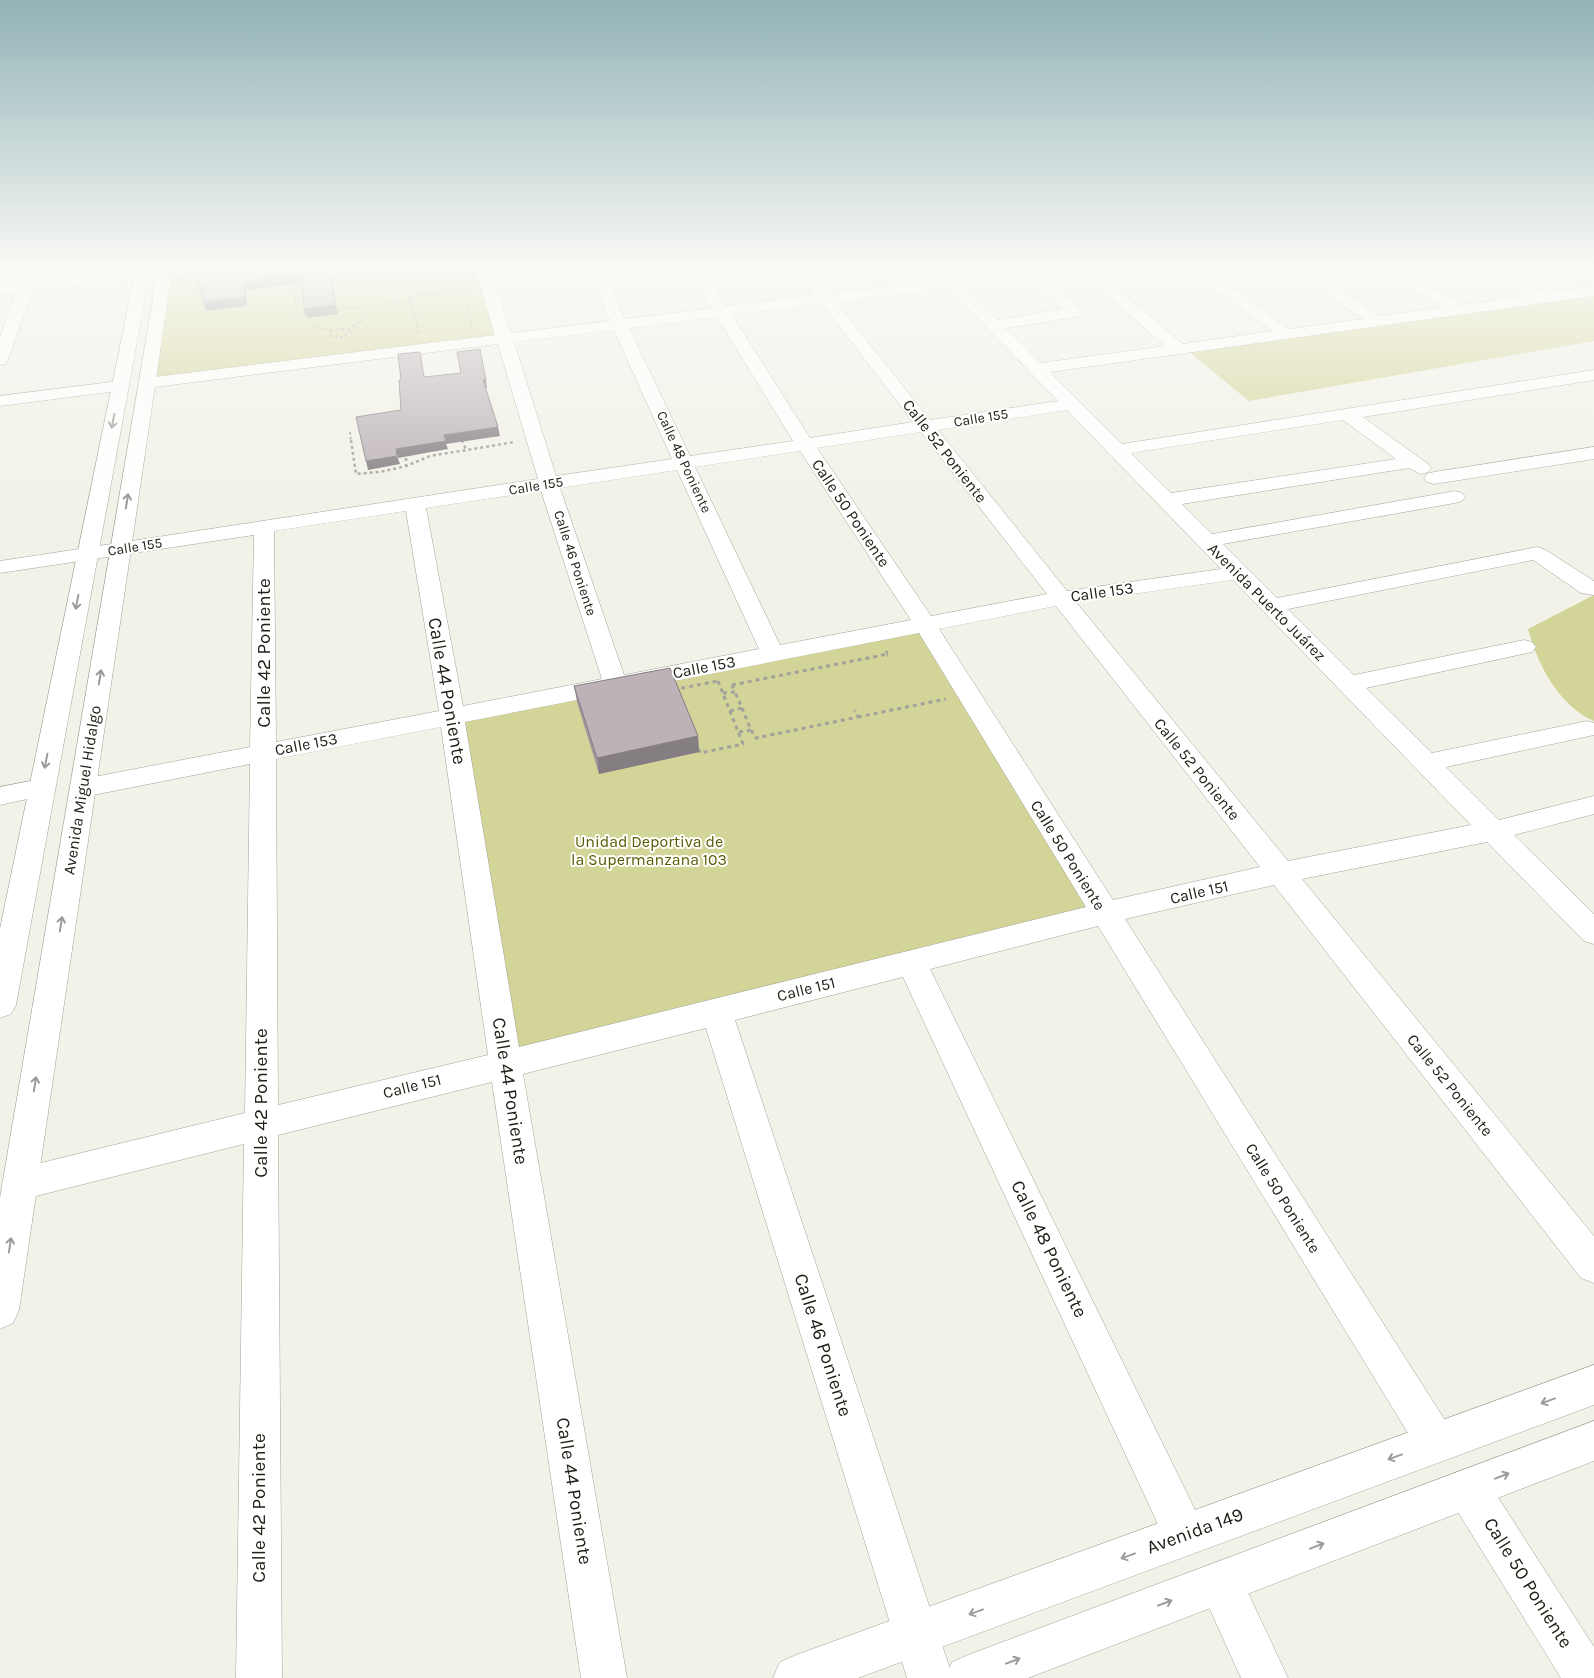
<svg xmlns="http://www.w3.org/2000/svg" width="1594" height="1678" font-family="Karla,sans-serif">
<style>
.green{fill:#d3d498}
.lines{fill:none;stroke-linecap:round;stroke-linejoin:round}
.minor-casing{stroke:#a2a399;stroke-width:1}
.major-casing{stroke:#a2a399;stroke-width:1}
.path-far2{stroke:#a2a29c;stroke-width:2;stroke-dasharray:2.5 2.5;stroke-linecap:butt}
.path-far1{stroke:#a2a29c;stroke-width:2.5;stroke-dasharray:3 3;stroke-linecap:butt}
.path{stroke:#a2a29c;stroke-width:3;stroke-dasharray:4 4;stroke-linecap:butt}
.minor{fill:#fff;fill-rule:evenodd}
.major{fill:#fff;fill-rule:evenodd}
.wall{fill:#a2999e}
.shaded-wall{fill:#847d81}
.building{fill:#bcb2b8;stroke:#847d81}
.oneway{stroke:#9b9b99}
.labels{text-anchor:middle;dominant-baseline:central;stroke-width:4;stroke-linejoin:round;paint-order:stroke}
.far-street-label{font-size:14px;fill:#20201d;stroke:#fffffd}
.street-label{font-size:16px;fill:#20201d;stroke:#fffffd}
.park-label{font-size:16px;fill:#5d5b05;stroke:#fffffd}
.near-street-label{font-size:19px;fill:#20201d;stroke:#fffffd}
</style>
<rect width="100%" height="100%" fill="#f2f2e9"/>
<path class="green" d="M182 270H482L503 340 147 383 165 272Z
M1594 293V341L1249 401 1188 351Z
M1594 595V721C1558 705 1538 665 1528 629Z
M922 628 1098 911 509 1057 457 718Z"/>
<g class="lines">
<defs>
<path id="minor" d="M25 270H37L38 272 35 282 139 270H188L186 273 181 274 32 291 8 360 6 364 0 365V337L16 293 0 295V285L19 283Z
M476 270H491L511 333 610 321 587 270H602L625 319 712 308 689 270H704L726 306 815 295 796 270H811L830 294 940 280 936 275 939 272C947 270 950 272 956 278L1034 271 1039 273 1084 312 1082 315 1076 317 1006 328 1041 363 1165 346 1079 270H1095L1183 344 1272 331 1190 270H1207L1289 329 1363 319 1294 270H1311L1380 316 1443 307 1384 270H1402L1461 305 1526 296 1485 273 1483 270H1502L1545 293 1594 286V296L1050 372 1122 444 1594 370V380L1363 417 1428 464 1431 468 1428 472 1421 474 1409 468 1182 504 1212 534 1455 491 1462 493 1465 497 1462 501 1455 503 1223 544 1277 598 1537 547 1544 549 1594 581V595L1581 593 1533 560 1288 609 1354 675 1524 640 1532 642 1536 647 1532 652 1366 688 1432 753 1587 721 1594 723V735L1446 767 1499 820 1594 796V814L1514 835 1594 914V944L1584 941 1487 842 1302 879 1594 1236V1283L1581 1278 1274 885 1125 919 1450 1428 1456 1442 1450 1456 1436 1462 1422 1456 1098 926 930 969 1200 1520 1206 1535 1200 1550 1185 1556 1170 1550 903 977 735 1020 953 1678H907L706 1028 523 1074 627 1678H581L492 1082 278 1135 282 1678H236L244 1144 20 1200 8 1195 2 1184 8 1173 20 1168 245 1113 250 764 83 797 74 794 70 788 74 782 83 779 250 747 254 535 0 573V561L538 479 498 344 147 388 141 387 138 383 141 379 147 378 495 335ZM1031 281 1063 309 997 320 964 287ZM948 288 1058 401 930 420 836 302ZM822 304 913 422 810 438 732 315ZM717 317 793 441 690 456 629 328ZM614 330 672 459 556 476 514 342ZM1067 410 1221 569 1067 591 938 430ZM1343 420 1396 459 1171 493 1131 453ZM921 432 1047 594 931 616 817 448ZM800 451 911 620 780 645 695 467ZM677 470 759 649 624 675 560 488ZM541 491 602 679 463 706 426 508ZM406 511 439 711 276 742 274 531ZM1233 580 1471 825 1288 861 1076 602ZM1056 606 1260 867 1113 900 939 629ZM919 633 1086 907 519 1047 465 722ZM441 727 488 1055 278 1105 276 759Z
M120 381 126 382 129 386 126 390 0 406V396Z
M1594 447V459L1434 484 1427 482 1424 478 1427 474 1434 472Z
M41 779 50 782 54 788 50 794 0 805V787Z
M1468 1468 1483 1474 1594 1647V1678H1561L1453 1504 1447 1489 1453 1474Z
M1220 1561 1236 1567 1288 1678H1241L1198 1583 1204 1567Z"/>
<path id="major" d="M136 270H150L16 1005 11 1014 0 1018V929Z
M158 270H172L19 1310 13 1323 0 1329V1198Z
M1594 1365V1405L858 1678H773L780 1662 796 1655Z
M1594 1421V1461L1028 1678H945L952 1662 968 1655Z"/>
</defs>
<use href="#minor" class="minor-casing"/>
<use href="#major" class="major-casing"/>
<path class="path-far2" d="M437 270 451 283 468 281
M459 270 462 282
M328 280 365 276 379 270
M392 283 409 277 413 270
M297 284H295L296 315 309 313
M462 290 472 326
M333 310 411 301
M314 326 332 331
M342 329 350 330 351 332 342 337 331 336 332 331Z
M348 329 366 319
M419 333 410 297 470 289
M350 432 351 442
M462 439 463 442"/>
<path class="path-far1" d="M351 440 356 474 380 472 406 466 430 456 515 442
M462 440 466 450
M406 452V466
M886 651 889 655H887"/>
<path class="path" d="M718 681 743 744 700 753 677 689Z
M732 685 888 654
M723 693 735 692 732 685
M730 711 742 708 735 692
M858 717 946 699
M751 730 756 738 858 717 855 710
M739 732 751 730 742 708"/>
<use href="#minor" class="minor"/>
<use href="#major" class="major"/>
</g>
<path class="wall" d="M574 686 698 736 699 752 599 774 577 702Z"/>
<path class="shaded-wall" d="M329 270H330L338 314 307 318 304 309Z
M302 274 305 283 246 290 247 306 206 311 203 302 243 282Z
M198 287H203L206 295 201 296Z
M483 380H486L487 388H485Z
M498 427 500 436 446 444 448 449 398 458 396 449 444 435Z
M397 456 400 464 368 470 366 461Z
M698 736 699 752 599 774 597 758Z"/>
<path class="building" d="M198 270H329L335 305 304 309 302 274 243 282 244 297 203 302V287H198Z
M480 349 486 380H483L498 427 444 435 446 441 396 449 397 456 366 461 356 417 401 410 399 380H401L398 354 420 352 424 377 461 373 457 352Z
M670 668 698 736 597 758 574 686Z"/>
<defs><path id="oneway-shaft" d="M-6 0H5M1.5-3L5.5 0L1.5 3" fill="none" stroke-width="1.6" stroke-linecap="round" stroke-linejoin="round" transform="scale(1.25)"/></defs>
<g class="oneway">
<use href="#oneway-shaft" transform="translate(113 421) rotate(101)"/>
<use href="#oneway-shaft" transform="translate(127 501) rotate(-81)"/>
<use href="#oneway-shaft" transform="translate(77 602) rotate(101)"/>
<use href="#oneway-shaft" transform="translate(100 677) rotate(-81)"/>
<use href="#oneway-shaft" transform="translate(46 761) rotate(101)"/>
<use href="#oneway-shaft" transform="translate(61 924) rotate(-81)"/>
<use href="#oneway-shaft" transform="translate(35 1084) rotate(-81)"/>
<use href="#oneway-shaft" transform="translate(10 1245) rotate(-81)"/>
<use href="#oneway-shaft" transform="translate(1548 1401) rotate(160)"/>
<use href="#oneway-shaft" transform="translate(1395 1457) rotate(160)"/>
<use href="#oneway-shaft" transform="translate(1502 1476) rotate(-21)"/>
<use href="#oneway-shaft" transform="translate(1317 1546) rotate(-21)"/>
<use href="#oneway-shaft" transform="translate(1128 1556) rotate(160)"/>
<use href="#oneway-shaft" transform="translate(1165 1603) rotate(-21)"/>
<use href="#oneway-shaft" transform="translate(976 1612) rotate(160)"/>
<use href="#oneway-shaft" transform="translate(1013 1661) rotate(-21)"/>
</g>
<linearGradient id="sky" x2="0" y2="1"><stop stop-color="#91b2b6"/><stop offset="0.53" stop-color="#f9f9f5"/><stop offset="1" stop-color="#f9f9f5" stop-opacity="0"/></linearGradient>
<rect width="1594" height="505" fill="url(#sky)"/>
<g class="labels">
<g class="far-street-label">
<text transform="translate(981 418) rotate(-9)">Calle 155</text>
<text transform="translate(684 462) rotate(65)">Calle 48 Poniente</text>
<text transform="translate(536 486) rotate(-9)">Calle 155</text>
<text transform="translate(135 547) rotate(-9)">Calle 155</text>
<text transform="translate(575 563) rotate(72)">Calle 46 Poniente</text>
</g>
<g class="street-label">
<text transform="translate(945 451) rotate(52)">Calle 52 Poniente</text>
<text transform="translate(851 513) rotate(56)">Calle 50 Poniente</text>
<text transform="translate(1102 592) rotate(-8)">Calle 153</text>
<text transform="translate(1267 602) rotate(45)">Avenida Puerto Juárez</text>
<text transform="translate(704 667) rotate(-11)">Calle 153</text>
<text transform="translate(306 744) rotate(-11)">Calle 153</text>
<text transform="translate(1197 769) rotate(51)">Calle 52 Poniente</text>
<text transform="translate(82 790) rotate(-81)">Avenida Miguel Hidalgo</text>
<text transform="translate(1068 855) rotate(58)">Calle 50 Poniente</text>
<text transform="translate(1199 892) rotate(-13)">Calle 151</text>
<text transform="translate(806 989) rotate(-14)">Calle 151</text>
<text transform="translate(1450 1085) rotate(51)">Calle 52 Poniente</text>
<text transform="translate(412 1086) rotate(-14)">Calle 151</text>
<text transform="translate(1283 1198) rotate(58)">Calle 50 Poniente</text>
</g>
<g class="park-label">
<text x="649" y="841">Unidad Deportiva de<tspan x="649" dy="18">la Supermanzana 103</tspan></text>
</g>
<g class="near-street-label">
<text transform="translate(264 653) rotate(-90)">Calle 42 Poniente</text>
<text transform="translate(447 691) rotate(80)">Calle 44 Poniente</text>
<text transform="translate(510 1091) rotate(81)">Calle 44 Poniente</text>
<text transform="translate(261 1103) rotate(-90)">Calle 42 Poniente</text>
<text transform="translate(1049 1249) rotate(64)">Calle 48 Poniente</text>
<text transform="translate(823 1345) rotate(72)">Calle 46 Poniente</text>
<text transform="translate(574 1491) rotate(81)">Calle 44 Poniente</text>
<text transform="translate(259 1508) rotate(-90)">Calle 42 Poniente</text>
<text transform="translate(1195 1531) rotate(-20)">Avenida 149</text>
<text transform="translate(1528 1583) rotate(58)">Calle 50 Poniente</text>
</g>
</g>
</svg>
